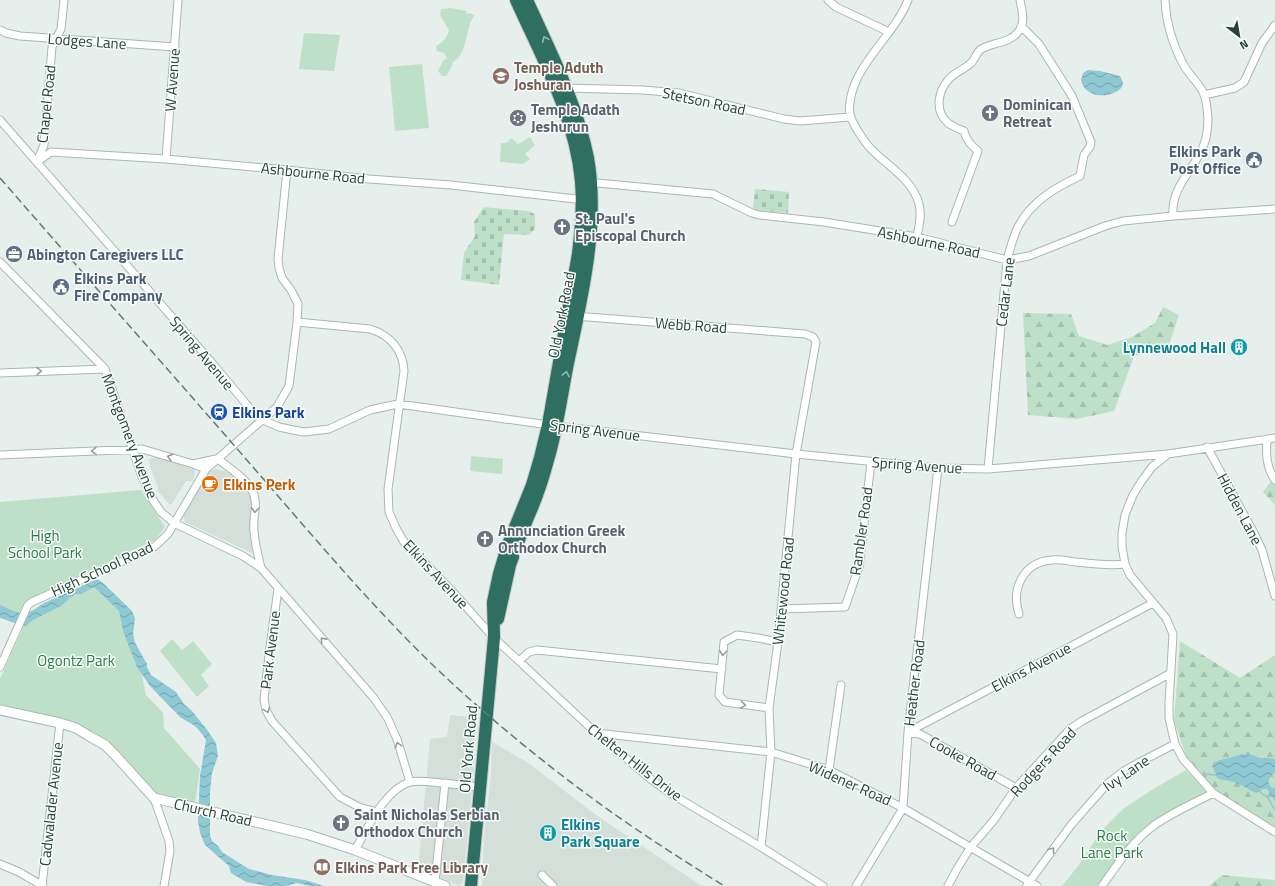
<svg xmlns="http://www.w3.org/2000/svg" width="1275" height="886" font-family="'Titillium Web',sans-serif">
<style>
.built{fill:#d4dfda}
.forest{fill:url(#forest-firs)}
.cemetery{fill:url(#cemetery-stones)}
.green{fill:#bfe0c8}
.water{fill:url(#water-waves)}
.lines{fill:none;stroke-linecap:round;stroke-linejoin:round}
.stream{stroke:#8ec9d4;stroke-width:1.5}
.street-casing{stroke:#a8b8b2;stroke-width:9}
.secondary-casing{stroke:#a4bbb3;stroke-width:11}
.highway-casing{stroke:#c2cac8;stroke-width:14}
.street{stroke:#fff;stroke-width:7}
.secondary{stroke:#fff;stroke-width:9}
.highway{stroke:#2f6f62;stroke-width:12}
.rail{stroke:#5f7d75;stroke-width:1.5;stroke-dasharray:8 4;stroke-linecap:butt}
.oneway{stroke:#93b5ae}
.oneway2{stroke:#92a09c}
.labels{text-anchor:middle;dominant-baseline:central;stroke-width:3;stroke-linejoin:round;paint-order:stroke}
.street-label{font-size:15px;fill:#24423a;stroke:#f7fbf9}
.education-label{font-size:15px;font-weight:bold;fill:#785e54;stroke:#f7fbf9;text-anchor:start}
.worship-label{font-size:15px;font-weight:bold;fill:#5b616d;stroke:#f7fbf9;text-anchor:start}
.service-label{font-size:15px;font-weight:bold;fill:#4e5e75;stroke:#f7fbf9;text-anchor:start}
.culture-label{font-size:15px;font-weight:bold;fill:#0d838f;stroke:#f7fbf9;text-anchor:end}
.transit-label{font-size:15px;font-weight:bold;fill:#164399;stroke:#f7fbf9;text-anchor:start}
.food-label{font-size:15px;font-weight:bold;fill:#c56008;stroke:#f7fbf9;text-anchor:start}
.park-label{font-size:15px;fill:#2d7a4b;stroke:#f7fbf9}
</style>
<defs>
<pattern id="forest-firs" width="22" height="20" patternUnits="userSpaceOnUse"><rect width="22" height="20" fill="#bfe0c8"/><path d="M5 1l3.5 6h-7zM16 11l3.5 6h-7z" fill="#a4c1ad"/></pattern>
<pattern id="cemetery-stones" width="16" height="16" patternUnits="userSpaceOnUse"><rect width="16" height="16" fill="#bfe0c8"/><path d="M2 7V4a2 2 0 0 1 4 0v3zM10 15v-3a2 2 0 0 1 4 0v3z" fill="#a4c1ad"/></pattern>
<pattern id="water-waves" width="16" height="10" patternUnits="userSpaceOnUse"><rect width="16" height="10" fill="#8ec9d4"/><path d="M0 5q4-4 8 0t8 0" fill="none" stroke="#74a5ad"/></pattern>
</defs>
<rect width="100%" height="100%" fill="#e6efeb"/>
<path class="built" d="M157 457 195 470 193 481H186L172 504 170 505 157 490 158 488 150 466 149 459Z
M216 469 225 471 238 478 247 488 252 503 250 517 252 553 185 522 183 515 208 472Z
M450 715 475 717 477 722 474 767 463 883 459 886 418 870 430 739 447 737Z
M492 742 527 762 596 815 702 886H482L484 837 491 774Z"/>
<path class="forest" d="M1163 307 1179 315 1169 345 1134 356 1114 411 1077 419 1028 415 1023 313 1071 314 1079 336 1107 345 1132 337 1155 323Z
M1275 476V505L1263 492Z
M1180 641 1240 678 1275 655V829L1218 792 1186 756 1174 720Z
M1222 875 1275 880V886H1209Z"/>
<path class="cemetery" d="M755 189 789 192 788 213 753 210Z
M484 207 527 211 535 214V229L529 235 504 234 499 285 461 280 464 253 475 236 474 222Z"/>
<path class="green" d="M451 8 466 11 467 14 470 13 474 15C473 19 471 20 470 24 466 35 465 56 453 62L450 70 446 76H442L438 71 443 61 447 58 444 53 437 51 436 46C443 42 447 38 449 30L440 15 441 9Z
M304 33 340 35 334 71 299 69Z
M422 64 429 128 395 131 389 67Z
M530 137 535 145 525 154 530 159 523 164 500 162 501 143H506L512 138 518 144Z
M471 456 503 459 502 474 470 471Z
M141 490 165 527 155 540 99 566 26 602 18 614 0 615V502Z
M93 583 117 601 132 627 146 695 163 713 164 728 200 769 195 803 157 794 112 745 75 722 0 705V679L30 612Z
M172 639 182 650 193 641 212 664 201 675 209 686 197 697 160 651Z
M1186 770 1205 791 1204 795 1154 822 1100 886H1062L1078 866 1101 831 1123 809 1150 791Z"/>
<path class="water" d="M1088 70 1100 71 1120 76 1123 83 1122 87C1111 100 1084 98 1081 80L1083 73Z
M97 579 102 582 132 611 135 618 133 634 134 641 147 664V667L151 675 176 692 184 704 192 711 208 731 216 743 218 756 212 773 210 791V835L212 841 218 846 222 852 249 869 272 875 305 880 324 886H310L297 883 285 886H268L246 882 231 873 229 866 205 845 200 833 198 821 200 776 206 740 202 734 195 726 180 717 150 686 137 667 123 631 119 611 94 587 81 594H76L71 597 61 606 33 620 26 626C20 626 8 620 0 618V605L16 612 25 614 32 611 44 603Z
M1243 754 1253 755 1260 758H1270L1275 759V773C1268 776 1265 787 1275 788V801L1267 789H1263L1257 793C1249 791 1244 785 1236 783 1230 780 1224 781 1217 778L1213 767 1217 761Z"/>
<g class="lines">
<path class="stream" d="M1206 774 1216 775
M1259 791 1268 798 1275 810"/>
<defs>
<path id="street" d="M828 0 836 7 889 32
M908 0C894 36 855 63 850 102 848 112 851 119 856 128 861 136 865 143 872 150 888 166 913 180 919 204 922 215 919 226 917 237
M1165 0C1166 22 1173 45 1183 64 1189 75 1199 83 1204 94 1207 101 1207 110 1208 118 1208 129 1206 143 1200 153 1189 175 1171 189 1173 216
M0 30 6 33 20 36 175 47
M564 88 643 90 679 93 784 119 800 121 850 117
M1204 95 1235 88 1244 82 1262 43 1275 25
M0 120 213 364 252 411 263 420 279 427 293 430 304 432 329 429 370 410 398 404 556 426 796 454 938 468 988 469 1168 454 1275 438
M166 159 178 0
M37 162 51 152 166 159 287 170 369 179 451 185 585 200
M37 162 44 145 52 47 61 29 64 0
M587 182 713 194 752 213 759 215 824 222 917 237 1007 260 1029 256 1105 226 1123 221 1173 216 1275 209
M952 222 978 151C971 145 966 140 964 131 959 129 952 126 948 123 934 111 938 91 949 79 955 72 965 69 971 63 975 59 976 54 980 50 991 42 1009 44 1018 32 1026 23 1022 11 1020 0
M0 262 105 369 141 474 151 497 161 512 174 523 243 556 261 568
M575 316 805 334 813 337 816 342 796 454 778 642 769 708 771 752 761 847
M297 322 370 329C390 335 403 350 404 371L388 489 389 512 396 528 404 542 452 591 494 638 519 661 529 652 537 650 722 669
M0 373 105 369
M1267 439C1266 454 1266 467 1275 480
M1207 447 1255 535 1262 550 1275 596
M1168 454 1152 467 1141 482 1133 495 1125 515 1122 533V546L1125 564 1130 575 1166 618 1173 634 1169 703V718L1175 744 1183 759 1213 793 1275 832
M0 455 142 449 193 464 206 469
M218 459C229 468 243 476 251 488 260 504 252 515 254 531 255 544 258 556 261 568L373 697 387 717 397 739 410 782
M193 464 216 459
M988 469 1007 260C1010 249 1013 237 1018 227 1031 202 1054 188 1080 176L1084 155 1090 147 1091 142 1072 96 1039 44 1021 26
M278 589 270 647 264 699 266 710 272 721 340 797 359 807 377 812
M781 609 845 607 859 567 871 462
M1019 614C1011 589 1023 562 1052 560 1059 559 1068 561 1076 562 1093 564 1108 566 1125 564
M519 661 596 733 652 780 673 795 761 847 823 886
M0 667 28 605 32 602 154 547 168 534 206 469 277 407 289 386 297 322 298 304 291 290 282 278 279 268 278 259 287 170
M769 708 725 702 719 695 724 642 737 635 758 638 778 642
M908 732 1153 603
M908 732 920 734 1016 788
M596 733 771 752 829 770 903 808 1037 886
M829 770 841 685
M154 798 169 841 170 851 164 886
M355 850C368 828 384 790 410 782 420 780 431 782 441 783 454 784 467 786 480 787
M0 864 19 872 43 886
M542 875 553 886
M435 882 445 783
M1027 885 1071 825 1107 784 1124 771 1140 762 1175 744
M42 886 60 723
M856 886 903 808 908 732 938 468
M948 886 957 869 970 848 994 820 1016 788 1070 729 1082 721 1171 673
M1102 886C1117 865 1131 843 1152 827 1170 813 1193 804 1213 793"/>
<path id="secondary" d="M0 710 60 723 76 728 89 736 105 745 115 755 154 798 306 834 355 850 445 886"/>
<path id="highway" d="M519 540C522 531 526 523 529 515 537 497 543 479 548 460 557 430 561 399 567 368 581 301 600 226 588 158 577 103 550 51 527 0
M498 619 510 565 513 557
M471 886 494 638 493 602 499 574 507 547 532 485 540 458 548 425 578 254C581 230 583 205 581 181 575 116 542 58 516 0"/>
</defs>
<use href="#street" class="street-casing"/>
<use href="#secondary" class="secondary-casing"/>
<use href="#highway" class="highway-casing"/>
<use href="#street" class="street"/>
<use href="#secondary" class="secondary"/>
<use href="#highway" class="highway"/>
<path class="rail" d="M0 178C82 272 164 365 246 459 313 536 379 616 454 685 498 725 544 763 592 798 635 830 680 858 724 886"/>
</g>
<defs><path id="oneway-chevron" d="M-2-3.5L2.5 0L-2 3.5" fill="none" stroke-width="1.6" stroke-linecap="round" stroke-linejoin="round"/></defs>
<g class="oneway">
<use href="#oneway-chevron" transform="translate(545 39) rotate(-114)"/>
<use href="#oneway-chevron" transform="translate(566 374) rotate(-78)"/>
</g>
<g class="oneway2">
<use href="#oneway-chevron" transform="translate(39 371) rotate(-2)"/>
<use href="#oneway-chevron" transform="translate(94 451) rotate(178)"/>
<use href="#oneway-chevron" transform="translate(170 457) rotate(-164)"/>
<use href="#oneway-chevron" transform="translate(255 510) rotate(93)"/>
<use href="#oneway-chevron" transform="translate(323 640) rotate(-131)"/>
<use href="#oneway-chevron" transform="translate(723 653) rotate(95)"/>
<use href="#oneway-chevron" transform="translate(743 705) rotate(9)"/>
<use href="#oneway-chevron" transform="translate(267 710) rotate(69)"/>
<use href="#oneway-chevron" transform="translate(398 745) rotate(-108)"/>
<use href="#oneway-chevron" transform="translate(1052 850) rotate(-54)"/>
</g>
<defs>
<symbol id="school-disc" viewBox="-11 -11 22 22"><circle r="9.5" fill="#8d6e63" stroke="#f7fbf9"/><path d="M0-5L7-2L0 1L-7-2ZM-4 1L0 2.5L4 1V4Q0 6-4 4Z" fill="#fff"/></symbol>
<symbol id="church-disc" viewBox="-11 -11 22 22"><circle r="9.5" fill="#6b7280" stroke="#f7fbf9"/><path d="M-1.2-6h2.4v3.5h3.3v2.4h-3.3V6h-2.4V-.1h-3.3v-2.4h3.3Z" fill="#fff"/></symbol>
<symbol id="synagogue-disc" viewBox="-11 -11 22 22"><circle r="9.5" fill="#6b7280" stroke="#f7fbf9"/><path d="M0-6.5L5.6 3.2H-5.6ZM0 6.5L5.6-3.2H-5.6Z" fill="#fff"/></symbol>
<symbol id="civic-disc" viewBox="-11 -11 22 22"><circle r="9.5" fill="#5c6f8a" stroke="#f7fbf9"/><path d="M-.6-6.5H3V-4.5H.6V-3L4-1V1h2V6H-6V1h2V-1L-.6-3ZM-1.2 2.5V6h2.4V2.5Z" fill="#fff"/></symbol>
<symbol id="office-disc" viewBox="-11 -11 22 22"><circle r="9.5" fill="#5c6f8a" stroke="#f7fbf9"/><path d="M-6-3h4V-5.5h4V-3h4V5H-6ZM-1-4.5V-3h2v-1.5ZM-6 0V1H6V0Z" fill="#fff"/></symbol>
<symbol id="building-disc" viewBox="-11 -11 22 22"><circle r="9.5" fill="#0f9aa8" stroke="#f7fbf9"/><path d="M-4-6H4V6H1V3H-1V6H-4ZM-2.5-4.3h1.7v1.8h-1.7ZM.8-4.3h1.7v1.8H.8ZM-2.5-1h1.7V.8h-1.7ZM.8-1h1.7V.8H.8Z" fill="#fff"/></symbol>
<symbol id="station-disc" viewBox="-11 -11 22 22"><circle r="9.5" fill="#1a4fb4" stroke="#f7fbf9"/><path d="M-3-6H3Q5-6 5-4V2Q5 4 3 4L4.5 6H3L1.5 4h-3L-3 6H-4.5L-3 4Q-5 4-5 2V-4Q-5-6-3-6ZM-3.5-4v3h7v-3ZM-3.5 1v1.5H-2V1ZM2 1v1.5H3.5V1Z" fill="#fff"/></symbol>
<symbol id="cafe-disc" viewBox="-11 -11 22 22"><circle r="9.5" fill="#e8710a" stroke="#f7fbf9"/><path d="M-5.5-4.5H6V0H3Q3 3.5 0 3.5H-2.5Q-5.5 3.5-5.5 0ZM3-3.2v2h1.7v-2ZM-6 4.5H4V6H-6Z" fill="#fff"/></symbol>
<symbol id="library-disc" viewBox="-11 -11 22 22"><circle r="9.5" fill="#8d6e63" stroke="#f7fbf9"/><path d="M-6-4Q-3-5.5-.7-3.5V5Q-3 3-6 4ZM6-4Q3-5.5 .7-3.5V5Q3 3 6 4Z" fill="#fff"/></symbol>
</defs>
<g fill-rule="evenodd">
<use href="#school-disc" x="491" y="66" width="20" height="20"/>
<use href="#church-disc" x="980" y="103" width="20" height="20"/>
<use href="#synagogue-disc" x="508" y="108" width="20" height="20"/>
<use href="#civic-disc" x="1244" y="150" width="20" height="20"/>
<use href="#church-disc" x="552" y="217" width="20" height="20"/>
<use href="#office-disc" x="4" y="244" width="20" height="20"/>
<use href="#civic-disc" x="51" y="277" width="20" height="20"/>
<use href="#building-disc" x="1229" y="337" width="20" height="20"/>
<use href="#station-disc" x="209" y="402" width="20" height="20"/>
<use href="#cafe-disc" x="200" y="474" width="20" height="20"/>
<use href="#church-disc" x="475" y="529" width="20" height="20"/>
<use href="#church-disc" x="331" y="813" width="20" height="20"/>
<use href="#building-disc" x="538" y="823" width="20" height="20"/>
<use href="#library-disc" x="312" y="857" width="20" height="20"/>
</g>
<g class="labels">
<g class="street-label">
<text transform="translate(87 41) rotate(4)">Lodges Lane</text>
<text transform="translate(172 80) rotate(-86)">W Avenue</text>
<text transform="translate(704 101) rotate(12)">Stetson Road</text>
<text transform="translate(46 104) rotate(-84)">Chapel Road</text>
<text transform="translate(313 173) rotate(6)">Ashbourne Road</text>
<text transform="translate(929 242) rotate(12)">Ashbourne Road</text>
<text transform="translate(1005 292) rotate(-83)">Cedar Lane</text>
<text transform="translate(561 315) rotate(-79)">Old York Road</text>
<text transform="translate(691 325) rotate(4)">Webb Road</text>
<text transform="translate(202 353) rotate(50)">Spring Avenue</text>
<text transform="translate(595 430) rotate(7)">Spring Avenue</text>
<text transform="translate(130 436) rotate(69)">Montgomery Avenue</text>
<text transform="translate(917 465) rotate(4)">Spring Avenue</text>
<text transform="translate(1240 509) rotate(62)">Hidden Lane</text>
<text transform="translate(861 531) rotate(-82)">Rambler Road</text>
<text transform="translate(102 569) rotate(-25)">High School Road</text>
<text transform="translate(436 574) rotate(47)">Elkins Avenue</text>
<text transform="translate(783 591) rotate(-84)">Whitewood Road</text>
<text transform="translate(270 650) rotate(-83)">Park Avenue</text>
<text transform="translate(1031 667) rotate(-28)">Elkins Avenue</text>
<text transform="translate(914 683) rotate(-83)">Heather Road</text>
<text transform="translate(468 749) rotate(-85)">Old York Road</text>
<text transform="translate(963 758) rotate(29)">Cooke Road</text>
<text transform="translate(635 762) rotate(38)">Chelten Hills Drive</text>
<text transform="translate(1043 762) rotate(-47)">Rodgers Road</text>
<text transform="translate(1126 773) rotate(-34)">Ivy Lane</text>
<text transform="translate(850 783) rotate(24)">Widener Road</text>
<text transform="translate(51 804) rotate(-84)">Cadwalader Avenue</text>
<text transform="translate(213 812) rotate(13)">Church Road</text>
</g>
<g class="education-label">
<text x="514" y="67">Temple Aduth<tspan x="514" dy="17">Joshuran</tspan></text>
<text x="335" y="867">Elkins Park Free Library</text>
</g>
<g class="worship-label">
<text x="1003" y="104">Dominican<tspan x="1003" dy="17">Retreat</tspan></text>
<text x="531" y="109">Temple Adath<tspan x="531" dy="17">Jeshurun</tspan></text>
<text x="575" y="218">St. Paul's<tspan x="575" dy="17">Episcopal Church</tspan></text>
<text x="498" y="530">Annunciation Greek<tspan x="498" dy="17">Orthodox Church</tspan></text>
<text x="354" y="814">Saint Nicholas Serbian<tspan x="354" dy="17">Orthodox Church</tspan></text>
</g>
<g class="service-label">
<text x="1241" y="151" text-anchor="end">Elkins Park<tspan x="1241" dy="17">Post Office</tspan></text>
<text x="27" y="254">Abington Caregivers LLC</text>
<text x="74" y="278">Elkins Park<tspan x="74" dy="17">Fire Company</tspan></text>
</g>
<g class="culture-label">
<text x="1226" y="347">Lynnewood Hall</text>
<text x="561" y="824" text-anchor="start">Elkins<tspan x="561" dy="17">Park Square</tspan></text>
</g>
<g class="transit-label">
<text x="232" y="412">Elkins Park</text>
</g>
<g class="food-label">
<text x="223" y="484">Elkins Perk</text>
</g>
<g class="park-label">
<text x="45" y="535">High<tspan x="45" dy="17">School Park</tspan></text>
<text x="76" y="660">Ogontz Park</text>
<text x="1112" y="835">Rock<tspan x="1112" dy="17">Lane Park</tspan></text>
</g>
</g>
<g transform="translate(1239 36) rotate(149)" stroke="#f7fbf9" stroke-width="3" paint-order="stroke">
<path d="M0-3L7 15L0 10L-7 15Z" fill="#24423a"/>
<text y="-6" font-size="11" font-weight="bold" text-anchor="middle" fill="#24423a">N</text>
</g>
</svg>
